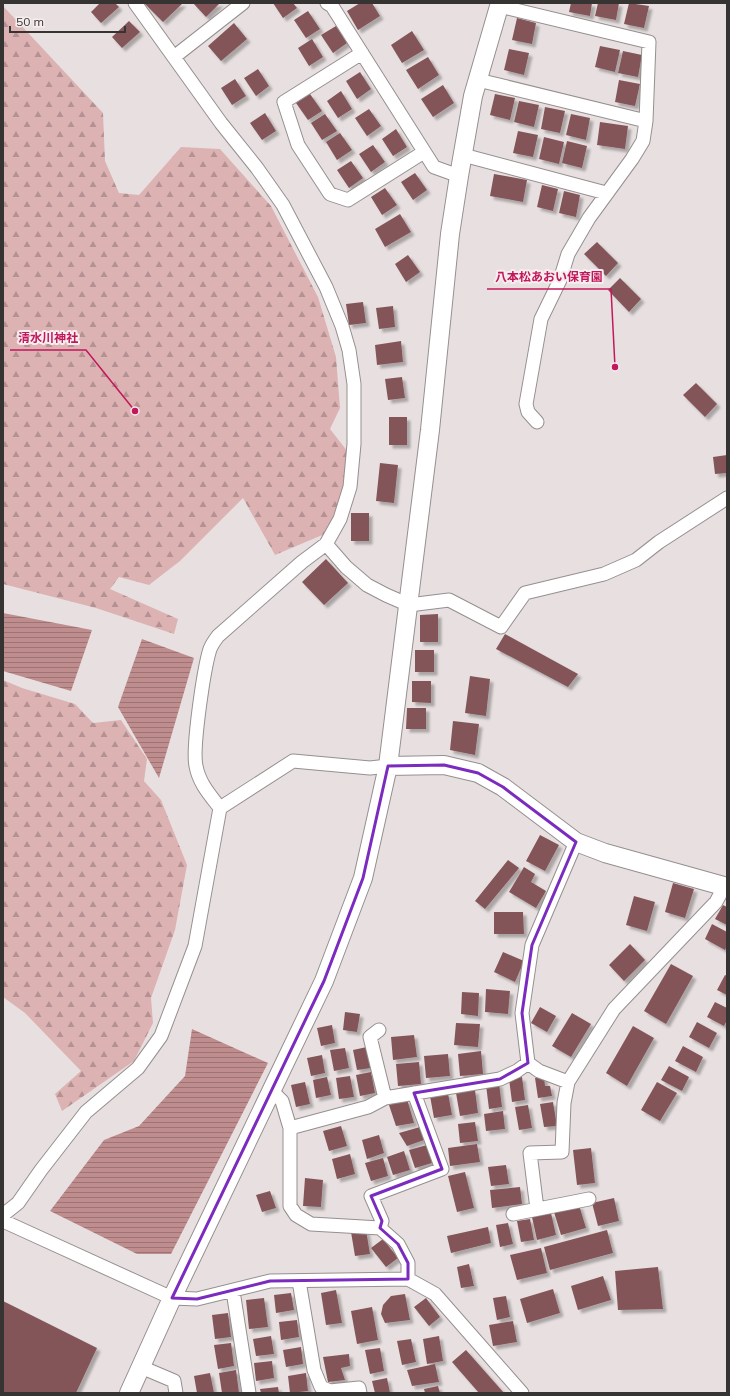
<svg xmlns="http://www.w3.org/2000/svg" width="730" height="1396" font-family="Mulish,'Noto Sans JP',sans-serif">
<style>
.forest{fill:url(#forest-firs)}
.water{fill:url(#water-rules)}
.building{fill:#845558;filter:url(#shadow)}
.lines{fill:none;stroke-linecap:round;stroke-linejoin:round}
.street-casing{stroke:#968f8f;stroke-width:15}
.secondary-casing{stroke:#968f8f;stroke-width:20}
.street{stroke:#fff;stroke-width:13}
.secondary{stroke:#fff;stroke-width:18}
.marked{fill:none;stroke:#7b2cbf;stroke-width:3;stroke-linejoin:round}
.leader{fill:none;stroke:#c2185b;stroke-width:1.5}
.callout-dot{fill:#c2185b;stroke:#f5edee;stroke-width:1.5}
.callout-label{font-size:12px;text-anchor:middle;font-weight:bold;fill:#c2185b;stroke:#f5edee;stroke-width:4;stroke-linejoin:round;paint-order:stroke}
</style>
<defs>
<pattern id="forest-firs" width="22" height="20" patternUnits="userSpaceOnUse"><rect width="22" height="20" fill="#ddb2b3"/><path d="M5 1l3.5 6h-7zM16 11l3.5 6h-7z" fill="#b49192"/></pattern>
<pattern id="water-rules" width="6" height="5" patternUnits="userSpaceOnUse"><rect width="6" height="5" fill="#c08d8f"/><path d="M0 2.5h6" fill="none" stroke="#9d7475"/></pattern>
<filter id="shadow"><feDropShadow dx="3.5" dy="3.5" stdDeviation="1" flood-color="#0004"/></filter>
</defs>
<rect width="100%" height="100%" fill="#e8e0e0"/>
<path class="forest" d="M3 6 103 113 105 161 119 193 139 195 181 147 220 149 271 206 318 297 336 357 340 408 330 429 348 452 344 487 327 533 275 555 243 498 180 561 149 585 119 577 110 589 178 619 174 634 96 608 3 584Z
M3 680 22 688 75 704 93 723 121 720 147 759 144 781 161 800 187 865 175 930 151 998 153 1023 134 1061 62 1111 55 1094 81 1071 25 1013 3 997Z"/>
<path class="water" d="M3 613 92 630 71 691 3 671Z
M142 639 194 658 159 778 118 707Z
M192 1029 268 1063 171 1254H137L50 1211 104 1140 139 1126 185 1076Z"/>
<path class="building" d="M100 3H115L119 7 101 23 91 12Z
M144 3H183L163 22Z
M193 3H220L206 17Z
M273 3H293L297 8 283 18Z
M360 3H372L380 16 358 30 347 11Z
M571 3H592L590 16 569 12Z
M598 3H619L616 20 595 16Z
M629 3 649 6 644 28 624 24Z
M308 11 320 29 306 38 294 20Z
M517 18 536 23 532 44 512 40Z
M129 21 140 32 122 48 112 37Z
M234 23 247 39 221 61 208 46Z
M336 26 347 43 333 53 321 35Z
M412 31 424 50 402 63 391 45Z
M312 39 323 57 309 66 298 48Z
M600 46 620 50 615 72 595 67Z
M509 49 529 53 524 75 504 70Z
M623 51 642 55 638 77 618 73Z
M428 57 439 75 418 89 406 70Z
M258 69 269 86 256 96 244 78Z
M360 72 371 89 357 99 346 81Z
M235 79 246 96 232 105 221 88Z
M619 80 640 84 635 106 615 102Z
M443 85 454 103 433 117 421 99Z
M341 91 352 109 338 118 327 101Z
M310 94 322 111 308 120 296 103Z
M495 94 515 98 510 120 490 115Z
M519 101 539 105 534 127 514 122Z
M545 107 565 111 560 133 541 129Z
M369 109 381 126 367 136 355 118Z
M265 113 276 131 262 140 250 123Z
M325 114 337 131 322 140 311 123Z
M571 114 590 118 586 140 566 135Z
M600 122 628 126 625 149 597 145Z
M396 129 407 147 393 156 382 139Z
M518 131 538 135 533 157 513 153Z
M340 133 352 150 337 160 326 142Z
M544 137 564 142 559 164 539 159Z
M567 141 587 146 582 168 562 163Z
M373 145 385 162 371 172 359 154Z
M351 161 363 178 349 188 337 170Z
M415 173 427 190 413 200 401 182Z
M494 174 527 180 523 202 490 196Z
M542 185 558 189 553 211 537 207Z
M385 188 397 205 382 215 371 197Z
M564 191 580 195 576 217 559 213Z
M400 214 411 232 385 247 375 229Z
M597 242 618 263 606 276 584 254Z
M408 255 420 272 406 282 395 264Z
M620 278 641 299 629 312 608 290Z
M363 302 366 323 349 325 346 304Z
M393 306 395 327 379 329 376 308Z
M401 341 403 362 377 365 375 345Z
M402 377 405 398 388 400 385 379Z
M696 383 717 404 705 417 683 395Z
M389 417H407V445H389Z
M727 455V473L715 474 713 457Z
M380 463 398 465 394 503 376 501Z
M351 513H369V541H351Z
M326 559 348 583 324 605 302 582Z
M438 614V642H420V615Z
M505 634 578 674 568 687 496 649Z
M415 650H434V672H415Z
M470 676 490 679 486 716 465 713Z
M412 681H431V703L412 702Z
M407 708H426V729H406Z
M453 721 479 724 475 755 450 750Z
M540 835 559 845 545 871 526 861Z
M508 860 519 868 485 909 475 901Z
M524 867 535 874 531 882 546 891 536 908 509 892Z
M673 883 694 889 685 918 665 912Z
M634 896 655 902 647 931 626 925Z
M723 905 727 907V925L715 919Z
M494 912H523L524 934H494Z
M712 924 727 932V946L725 950 705 939Z
M630 944 645 960 624 981 609 965Z
M503 952 524 961 515 982 494 972Z
M671 964 693 976 666 1024 644 1011Z
M725 975 727 976V995L717 990Z
M486 989 510 991 508 1014 485 1012Z
M462 992 479 993 478 1016 461 1014Z
M715 1002 727 1008V1020L724 1026 707 1017Z
M540 1007 556 1016 547 1032 531 1023Z
M345 1012 360 1014 357 1032 343 1030Z
M572 1013 591 1024 571 1057 552 1046Z
M697 1022 717 1033 709 1048 689 1037Z
M456 1023 480 1024 478 1047 454 1045Z
M332 1025 335 1043 321 1046 317 1028Z
M633 1026 654 1038 627 1086 606 1073Z
M414 1035 417 1057 393 1060 391 1037Z
M683 1046 703 1057 696 1072 675 1061Z
M367 1047 371 1068 357 1070 353 1050Z
M345 1048 349 1068 334 1071 330 1050Z
M481 1051 483 1074 460 1076 458 1054Z
M448 1054 450 1076 426 1078 424 1056Z
M322 1055 325 1073 311 1076 307 1058Z
M419 1062 421 1084 398 1086 396 1064Z
M669 1066 689 1077 682 1091 661 1080Z
M371 1072 375 1093 360 1096 356 1075Z
M350 1076 354 1097 339 1099 336 1078Z
M327 1077 331 1095 316 1098 313 1080Z
M522 1077 525 1100 512 1102 509 1079Z
M544 1077 545 1086H550L552 1096 538 1098 535 1078Z
M305 1082 310 1104 296 1107 291 1085Z
M657 1082 677 1093 660 1121 641 1110Z
M499 1083 502 1107 489 1109 486 1085Z
M475 1090 478 1113 460 1116 456 1093Z
M448 1093 452 1115 434 1118 430 1096Z
M407 1099 414 1123 396 1126 389 1105Z
M553 1102 557 1126 544 1127 540 1104Z
M528 1105 532 1128 519 1130 515 1107Z
M503 1111 505 1129 486 1131 484 1114Z
M475 1122 478 1141 460 1143 458 1124Z
M341 1126 347 1146 329 1151 323 1131Z
M420 1127 424 1140 407 1146 399 1133Z
M379 1135 384 1153 367 1159 362 1140Z
M477 1144 480 1162 450 1166 448 1148Z
M427 1145 432 1163 415 1168 409 1150Z
M591 1148 595 1183 577 1185 573 1150Z
M404 1151 410 1170 393 1175 387 1157Z
M350 1154 355 1174 337 1179 332 1159Z
M383 1158 388 1176 371 1181 365 1163Z
M506 1165 509 1184 491 1186 488 1167Z
M465 1172 474 1208 457 1212 448 1176Z
M305 1178 323 1180 321 1207 303 1206Z
M520 1187 522 1204 492 1208 490 1190Z
M270 1191 276 1208 262 1212 256 1195Z
M614 1198 619 1221 598 1226 592 1203Z
M579 1205 586 1228 561 1235 554 1212Z
M551 1213 556 1235 537 1240 532 1217Z
M530 1219 534 1240 521 1242 517 1221Z
M508 1223 513 1244 500 1247 496 1225Z
M488 1227 491 1243 451 1253 447 1236Z
M366 1230 370 1254 355 1256 351 1232Z
M607 1230 613 1253 550 1270 544 1247Z
M383 1239 398 1258 386 1267 371 1248Z
M541 1248 547 1273 517 1280 510 1255Z
M469 1264 474 1286 461 1288 457 1267Z
M658 1267 663 1309 618 1310 615 1271Z
M603 1276 611 1300 578 1310 571 1286Z
M553 1289 560 1313 527 1323 520 1299Z
M336 1290 342 1323 326 1325 321 1293Z
M291 1293 294 1310 276 1313 274 1295Z
M405 1294 410 1320 385 1323 381 1314 383 1305 391 1296Z
M506 1296 510 1317 497 1320 493 1298Z
M264 1298 268 1327 249 1329 246 1300Z
M426 1298 440 1317 429 1326 414 1307Z
M3 1301 97 1348 76 1393H3Z
M372 1307 378 1340 357 1344 351 1311Z
M228 1313 231 1337 215 1339 212 1315Z
M297 1320 299 1337 281 1340 279 1322Z
M513 1321 517 1342 493 1346 489 1325Z
M271 1336 274 1354 256 1356 253 1339Z
M439 1336 443 1361 427 1364 423 1339Z
M411 1339 416 1362 402 1365 397 1341Z
M231 1343 234 1366 218 1369 214 1345Z
M301 1347 303 1364 286 1367 283 1350Z
M380 1348 384 1371 370 1374 365 1350Z
M466 1350 504 1393H479L452 1362Z
M349 1354 350 1366 341 1368 345 1380 328 1382 323 1357Z
M272 1361 274 1378 256 1381 254 1363Z
M435 1364 439 1382 412 1386 407 1370Z
M236 1370 239 1393H222L219 1373Z
M210 1373 214 1393H197L194 1376Z
M306 1373 308 1391 290 1393 288 1376Z
M387 1378 390 1393H375L372 1381Z
M438 1386 440 1393H425L424 1389Z
M278 1387 279 1393H261L260 1389Z"/>
<g class="lines">
<defs>
<path id="street" d="M135 3 221 123 257 168 283 205 326 287 342 326 349 350 354 384V444L350 487 340 519 326 544 302 562 218 636C215 640 212 644 210 649 204 668 192 748 196 766 199 783 210 795 220 808
M327 3 332 6 434 167 459 176
M499 6 649 42 646 121 643 141 632 159 589 218 568 254 560 280 541 319 526 404 528 412 537 422
M362 53 284 102 298 145 330 194 348 200 424 152
M174 57 243 3
M478 80 646 121
M463 155 606 193
M326 544 346 567 367 585 386 595 409 605 449 600 501 627 525 593 604 574 636 560 659 542 727 498
M379 1030 370 1037 385 1098
M568 1082 539 1071 528 1063 522 1013 532 945 576 842
M271 1090 282 1101 290 1128V1206L296 1215 311 1224 380 1228 398 1244 408 1263V1279
M290 1128 368 1107 385 1098 500 1079 517 1071 528 1063
M537 1209 530 1153 562 1152 564 1103 568 1082 614 1009 716 902 724 887
M513 1214 589 1199
M3 1215 18 1203 41 1170 86 1112 138 1068 161 1036 195 946 220 808 293 761 370 768 388 766
M3 1221 172 1298 197 1299 270 1281 408 1279 435 1294 522 1393
M380 1228 382 1221 371 1196 442 1169 414 1093
M299 1281 314 1370 321 1387 330 1391 359 1388 360 1393
M233 1291 249 1393
M141 1367 174 1381 176 1393"/>
<path id="secondary" d="M388 766 444 765 478 773 503 787 576 842 605 853 727 887
M129 1393 172 1298 324 981 363 878 388 766 430 430 450 234 459 176 473 96 500 3"/>
</defs>
<use href="#street" class="street-casing"/>
<use href="#secondary" class="secondary-casing"/>
<use href="#street" class="street"/>
<use href="#secondary" class="secondary"/>
</g>
<path class="marked" d="M444 765 478 773 503 787 576 842 532 945 522 1013 528 1063 500 1079 414 1093 442 1169 371 1196 382 1221 380 1228 398 1244 408 1263V1279L270 1281 197 1299 172 1298 324 981 363 878 388 766Z"/>
<path class="leader" d="M615 367L611 289H487M135 411L86 350H10"/>
<g class="callout-dot">
<circle cx="615" cy="367" r="4"/>
<circle cx="135" cy="411" r="4"/>
</g>
<g class="callout-label">
<text x="549" y="281">八本松あおい保育園</text>
<text x="48" y="342">清水川神社</text>
</g>
<rect width="730" height="1396" fill="none" stroke="#363333" stroke-width="8"/>
<path d="M10 26v6h115v-6" fill="none" stroke="#363333" stroke-width="2"/>
<text x="16" y="26" font-size="12" fill="#363333" stroke="#f5edee" stroke-width="3" paint-order="stroke">50 m</text>
</svg>
